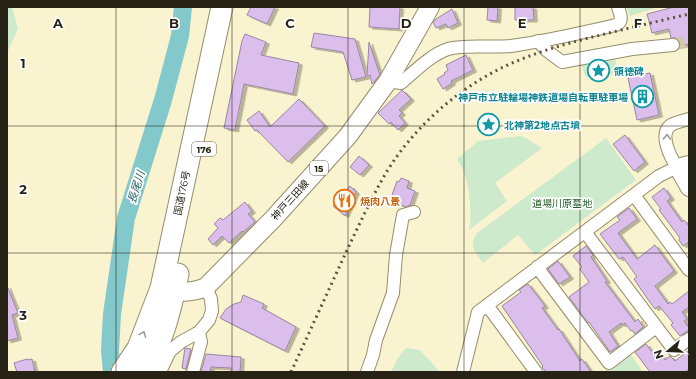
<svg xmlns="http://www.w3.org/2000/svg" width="696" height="379" font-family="Montserrat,'Noto Sans JP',sans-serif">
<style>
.green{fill:#cdeacd}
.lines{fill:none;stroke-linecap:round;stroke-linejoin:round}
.river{stroke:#83c9cc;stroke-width:18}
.building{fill:#dcbeec;stroke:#9886a2;filter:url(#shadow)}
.street-tunnel{stroke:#d0c9aa;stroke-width:12;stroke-dasharray:12 6;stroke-linecap:butt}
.street-casing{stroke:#948e6d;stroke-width:14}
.secondary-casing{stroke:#948e6d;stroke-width:18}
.primary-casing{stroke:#948e6d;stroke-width:20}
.highway-casing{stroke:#948e6d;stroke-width:23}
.street{stroke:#fff;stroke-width:12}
.secondary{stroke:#fff;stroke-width:16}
.primary{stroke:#fff;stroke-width:18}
.highway{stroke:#fff;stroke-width:21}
.rail{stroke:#595543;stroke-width:3;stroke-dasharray:2 4;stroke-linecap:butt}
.oneway{stroke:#9d9c96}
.grid{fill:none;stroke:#262316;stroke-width:1;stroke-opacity:0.55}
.labels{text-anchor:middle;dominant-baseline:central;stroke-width:3.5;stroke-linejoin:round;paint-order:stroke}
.shield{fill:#fff;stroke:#67655c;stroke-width:1}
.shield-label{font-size:9px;font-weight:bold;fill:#262316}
.culture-label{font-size:10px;font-weight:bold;fill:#0d838f;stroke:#fff;text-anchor:start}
.street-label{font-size:10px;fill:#262316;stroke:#fff}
.food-label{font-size:10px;font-weight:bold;fill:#c56008;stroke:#fff;text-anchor:start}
.park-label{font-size:10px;fill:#29602d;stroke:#fff}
.water-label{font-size:11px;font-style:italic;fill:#276264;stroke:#fff}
.grid-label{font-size:13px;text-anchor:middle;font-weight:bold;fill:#262316;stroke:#fff;stroke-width:3.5;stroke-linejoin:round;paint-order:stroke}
</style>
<defs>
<filter id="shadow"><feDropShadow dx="3.5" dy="2" stdDeviation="0" flood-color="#0004"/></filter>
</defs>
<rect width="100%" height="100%" fill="#faf3cf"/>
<path class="green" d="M7 7H12L18 29 7 53Z
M626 7H659L630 16Z
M614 56 618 71 602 78 586 77 581 64Z
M522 136 542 148 495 183 507 201 469 230C472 215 470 187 464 173 463 168 459 164 457 159L478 141Z
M606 138 636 180 535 255 518 235 483 263C475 252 468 247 477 233Z
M406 348 420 350 440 372H391L398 358Z
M629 352 643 372H603Z"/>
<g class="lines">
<path class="river" d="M112 372 110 351 112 314 126 218 163 100 180 36 183 7"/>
</g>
<path class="building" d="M251 7H275L267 24 247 15Z
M370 7H400L399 29 369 27Z
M488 7H498L497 21 487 20Z
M515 7H533L534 20H515Z
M674 7H689V44L680 46 679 40 676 38H671L669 29 652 33 647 14Z
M452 9 458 23 448 28 446 24 436 28 433 22 436 19Z
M314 33 355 39 366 77 352 80 343 52 311 47Z
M245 34 266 42 261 55 299 63 293 94 244 84 235 130 224 128 242 41Z
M369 42 380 75 372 84 370 75 367 76Z
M466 55 473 70 451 81 452 83 443 89 437 79 445 74 444 73 448 70 446 65Z
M650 73 659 115 637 120 628 78Z
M402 90 411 99 399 110 402 113 399 116 405 123 398 130 391 122 389 124 378 113Z
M299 99 325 126 288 162 257 130 255 131 247 120 259 111 270 127Z
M625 135 645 162 634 171 613 144Z
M359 156 369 165 360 175 350 167Z
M401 178 409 181 407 188 415 191 410 205 406 207 394 202 395 199 391 198 397 181 399 182Z
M350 186 356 192 345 216 333 206Z
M664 188 671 198 667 201 682 222 684 220 689 226V242L683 246 679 240 680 238 659 210 661 209 652 197Z
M245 202 252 211 248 214 255 222 243 232 242 231 229 243 222 236 213 245 208 239 218 228 214 224 220 218 223 220Z
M629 208 637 219 618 233 637 259 655 245 674 271 655 286 668 304 670 302 672 304 689 291V307L682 312 687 319 684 321 689 328V330L680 336 671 325 673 323 659 306 655 309 647 298 634 279 637 277 623 257 619 259 600 234 620 220 617 217Z
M586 246 593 255 591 257 607 281 605 282 635 322 638 319 643 327 635 334 632 330 631 331 625 323 622 325 621 323 609 332 618 346 610 352 589 322 588 323 569 297 589 282 580 269 582 267 573 256Z
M558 261 570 277 559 284 548 269Z
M528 284 545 306 542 308 558 330 559 329 580 361 582 359 591 372H546L542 367 543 366 502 306 521 292 519 290Z
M7 286 18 313 12 315 18 338 7 341Z
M243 295 264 304 262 308 296 327 285 351 220 318 226 309 234 304 241 302Z
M646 344 657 359 662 355 665 360 670 356 675 361 689 350V369L685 372H650L635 352Z
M185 348 191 349 186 369 182 368Z
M206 354 241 357 240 372H231V368L211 367 210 372H201Z
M27 359V360L32 359 35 372H17L14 363Z"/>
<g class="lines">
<path class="street-tunnel" d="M673 45 689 41"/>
<defs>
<path id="street" d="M538 41 546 50 562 62 632 49 673 45
M388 81 401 83C414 72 432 54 448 49 466 44 492 48 511 46 547 41 581 33 616 25 624 21 620 14 618 7
M634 195 689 270
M585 232 674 350 689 339
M537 267 609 363 656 327
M487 305 536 372
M160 372 170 351 181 342 199 332 209 320 212 311 211 299 206 287
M193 372 201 342 199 332
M367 372 373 355 376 340 393 293 396 255 403 215 414 212
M463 372 478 312 659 176 677 167C671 158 658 134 671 125 676 122 683 121 689 119"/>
<path id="secondary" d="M689 164 677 167 689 188"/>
<path id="primary" d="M161 288C178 292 189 294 206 287L273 219 348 136 388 81 430 7"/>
<path id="highway" d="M122 372 138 348 161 288 222 7
M144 372C163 343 171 308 178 274"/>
</defs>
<use href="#street" class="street-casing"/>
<use href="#secondary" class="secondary-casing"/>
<use href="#primary" class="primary-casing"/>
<use href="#highway" class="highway-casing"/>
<use href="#street" class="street"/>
<use href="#secondary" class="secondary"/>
<use href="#primary" class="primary"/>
<use href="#highway" class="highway"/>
<path class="rail" d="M291 372C310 331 329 289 348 248 359 225 370 201 383 178 412 127 463 83 517 61 548 48 580 40 613 32 638 26 663 20 689 14"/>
</g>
<defs><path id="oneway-chevron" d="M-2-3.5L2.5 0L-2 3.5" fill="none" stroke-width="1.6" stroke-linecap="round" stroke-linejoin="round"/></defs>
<g class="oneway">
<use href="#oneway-chevron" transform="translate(667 137) rotate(-88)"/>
<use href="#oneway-chevron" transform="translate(143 334) rotate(-69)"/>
</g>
<path class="grid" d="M116 7V372M232 7V372M348 7V372M464 7V372M580 7V372M7 126H689M7 253H689"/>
<defs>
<symbol id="sight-ring" viewBox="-11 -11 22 22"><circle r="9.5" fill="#fff" stroke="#0f9aa8" stroke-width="1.5"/><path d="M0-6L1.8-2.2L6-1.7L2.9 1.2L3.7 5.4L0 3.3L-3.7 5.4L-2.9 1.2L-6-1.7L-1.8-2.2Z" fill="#0f9aa8"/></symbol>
<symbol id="building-ring" viewBox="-11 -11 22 22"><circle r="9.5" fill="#fff" stroke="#0f9aa8" stroke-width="1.5"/><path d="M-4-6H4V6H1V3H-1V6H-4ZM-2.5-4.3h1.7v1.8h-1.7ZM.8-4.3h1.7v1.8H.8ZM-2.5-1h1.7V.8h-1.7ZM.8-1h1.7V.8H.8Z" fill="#0f9aa8"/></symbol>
<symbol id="restaurant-ring" viewBox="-11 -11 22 22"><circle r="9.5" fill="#fff" stroke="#e8710a" stroke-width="1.5"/><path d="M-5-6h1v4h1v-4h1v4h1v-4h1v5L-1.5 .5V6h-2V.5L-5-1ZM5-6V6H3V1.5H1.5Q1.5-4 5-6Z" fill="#e8710a"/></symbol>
</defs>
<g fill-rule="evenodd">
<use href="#sight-ring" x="586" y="58" width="25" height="25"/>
<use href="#building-ring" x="630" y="84" width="25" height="25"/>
<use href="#sight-ring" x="476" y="112" width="25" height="25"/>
<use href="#restaurant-ring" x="332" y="188" width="25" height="25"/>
</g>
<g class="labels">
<g class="shield">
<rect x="192" y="142" width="24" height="14" rx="3"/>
<rect x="310" y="161" width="18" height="14" rx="3"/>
</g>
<g class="shield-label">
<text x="204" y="149">176</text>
<text x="319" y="168">15</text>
</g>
<g class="culture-label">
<text x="614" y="71">領徳碑</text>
<text x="628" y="97" text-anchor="end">神戸市立駐輪場神鉄道場自転車駐車場</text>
<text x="504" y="125">北神第2地点古墳</text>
</g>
<g class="street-label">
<text transform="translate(182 193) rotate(-78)">国道176号</text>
<text transform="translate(290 200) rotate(-48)">神戸三田線</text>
</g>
<g class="food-label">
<text x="360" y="201">焼肉八景</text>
</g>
<g class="park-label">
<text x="562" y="203">道場川原墓地</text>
</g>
<g class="water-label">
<text transform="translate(136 187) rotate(-73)">長尾川</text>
</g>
</g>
<g class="grid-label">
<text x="58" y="28">A</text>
<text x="174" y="28">B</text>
<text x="290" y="28">C</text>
<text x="406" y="28">D</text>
<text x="522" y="28">E</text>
<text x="638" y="28">F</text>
<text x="23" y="68">1</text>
<text x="23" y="194">2</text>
<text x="23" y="320">3</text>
</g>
<rect width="696" height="379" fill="none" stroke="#262316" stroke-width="16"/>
<g transform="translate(668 351) rotate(251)" stroke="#ffffff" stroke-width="3" paint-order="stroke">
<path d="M0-3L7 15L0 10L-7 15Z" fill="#262316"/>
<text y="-6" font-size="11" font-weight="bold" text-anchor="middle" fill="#262316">N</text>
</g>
</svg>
